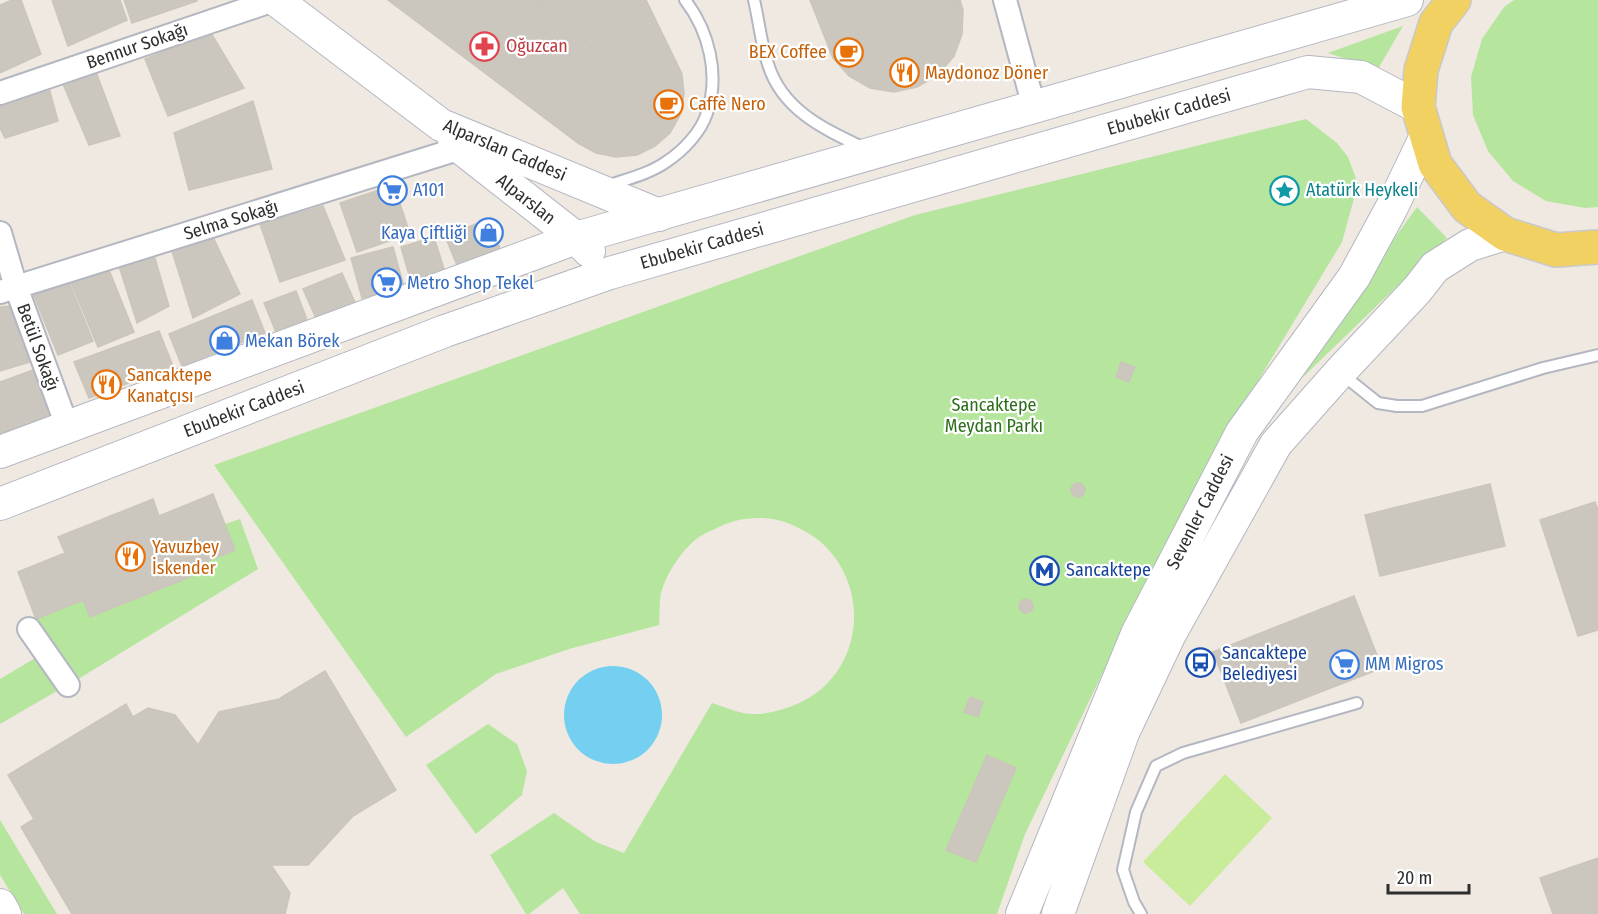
<svg xmlns="http://www.w3.org/2000/svg" width="1598" height="914" font-family="'Fira Sans Condensed',sans-serif">
<style>
.green{fill:#b6e59e}
.pitch{fill:#c9ec9a}
.water{fill:#75cff0}
.building{fill:#cbc7bf;stroke:#cbc5ba;stroke-width:1.5}
.lines{fill:none;stroke-linecap:round;stroke-linejoin:round}
.lane-casing{stroke:#b4b7c1;stroke-width:14}
.street-casing{stroke:#b4b7c1;stroke-width:26}
.secondary-casing{stroke:#b4b7c1;stroke-width:34}
.primary-casing{stroke:#c9c9c9;stroke-width:36}
.lane{stroke:#fff;stroke-width:10}
.street{stroke:#fff;stroke-width:22}
.secondary{stroke:#fff;stroke-width:32}
.primary{stroke:#f2d163;stroke-width:33}
.labels{text-anchor:middle;dominant-baseline:central;stroke-width:4.5;stroke-linejoin:round;paint-order:stroke}
.street-label{font-size:18px;fill:#2e2e2e;stroke:#fff}
.health-label{font-size:18px;fill:#be3a42;stroke:#fff;text-anchor:start}
.food-label{font-size:18px;fill:#c56008;stroke:#fff;text-anchor:start}
.shop-label{font-size:18px;fill:#366cbe;stroke:#fff;text-anchor:start}
.culture-label{font-size:18px;fill:#0d838f;stroke:#fff;text-anchor:start}
.park-label{font-size:18px;fill:#2c6e1b;stroke:#fff}
.transit-label{font-size:18px;fill:#164399;stroke:#fff;text-anchor:start}
</style>
<rect width="100%" height="100%" fill="#efe9e1"/>
<path class="green" d="M1514 0H1598V207L1585 208 1546 201 1513 181 1488 151 1473 115 1471 77 1482 39 1504 7Z
M1403 26 1378 69 1328 53Z
M1306 119 1337 143 1348 157 1358 184 1342 242 1232 424 1119 639 1025 834 997 914H580L563 888 529 914H526L490 855 554 813 596 842 624 853 712 703C722 706 733 711 743 713 759 716 777 712 792 706 859 682 875 595 824 545 815 536 802 529 790 524 767 514 736 517 715 529 708 532 701 535 695 540 680 553 666 574 661 593 659 603 660 615 659 625L569 649 496 674 406 737 214 465 915 215Z
M1417 207 1447 238 1274 405Z
M240 519 258 569 75 681 36 619 83 600 90 617 190 577 187 569 235 550 225 524Z
M42 654 62 688 0 724V679Z
M488 724 517 744 527 771 522 795 476 834 426 765Z
M0 820 57 914H24L0 875Z"/>
<path class="pitch" d="M1225 774 1272 818 1190 906 1143 862Z"/>
<path class="water" d="M564 715a49 49 0 1 1 98 0a49 49 0 1 1-98 0Z"/>
<path class="building" d="M12 0H21L41 54 0 73V5Z
M52 0H120L127 20 68 46Z
M124 0H197V1L132 23Z
M388 0H646L682 74 684 94 680 115 670 133 655 146 637 155 616 157 596 153 578 143Z
M446 0H535L656 101 620 146Z
M810 0H960L963 10 962 34 954 56 938 75 917 87 894 92 870 88 849 76 833 58Z
M886 0H956L957 5 890 20Z
M211 33 244 88 168 116 145 59Z
M96 72 120 136 89 145 63 84Z
M48 84 58 121 5 138 0 128V103Z
M253 101 272 169 189 190 174 133Z
M394 185 410 234 357 252 340 203Z
M323 206 345 260 280 282 260 224Z
M489 219 502 254 459 270 445 236Z
M212 235 240 294 193 318 171 248Z
M434 237 445 272 411 282 401 247Z
M393 247 404 287 362 298 351 258Z
M154 255 169 306 137 323 119 266Z
M107 265 134 332 98 347 70 280Z
M342 273 357 307 318 323 303 289Z
M69 282 93 341 58 355 34 296Z
M296 291 309 325 278 337 264 303Z
M252 300 265 333 182 366 169 334Z
M9 306 33 361 0 371V307Z
M159 331 173 366 89 398 74 362Z
M1121 362 1135 367 1129 382 1116 377Z
M33 370 52 418 0 438V382Z
M1071 490a7 7 0 1 1 14 0a7 7 0 1 1-14 0Z
M1490 484 1505 546 1380 576 1365 515Z
M213 494 235 550 187 569 190 577 90 617 83 600 36 619 18 572 65 553 58 537 153 499 159 516Z
M1595 502 1598 510V630L1578 636 1540 520Z
M1354 596 1382 668 1241 723 1213 652Z
M1019 606a7 7 0 1 1 14 0a7 7 0 1 1-14 0Z
M325 671 396 790 353 816 308 865H271L290 893 285 914H72L21 827 34 819 8 775 126 704 133 717 148 708 175 715 198 745 219 712 279 699Z
M970 697 983 702 978 717 964 712Z
M987 755 1016 768 976 862 946 850Z
M1598 858V914H1553L1540 878Z"/>
<g class="lines">
<defs>
<path id="lane" d="M754 0C759 21 761 44 768 64 782 110 824 129 864 148
M607 186C627 179 649 174 666 162 683 151 701 132 707 113 720 75 709 31 685 0
M1343 375 1378 403 1397 406H1422L1543 368 1598 355
M1141 914 1134 902 1123 870 1136 812 1156 766 1183 753 1357 703"/>
<path id="street" d="M1005 0 1034 107
M0 93 274 0
M0 233 16 287 67 426
M0 292 461 148
M29 629 68 685"/>
<path id="secondary" d="M276 0 441 125 659 215
M454 140 461 148 576 238 589 251
M0 452 576 238 1407 0
M0 504 445 331 610 273 1308 72 1361 77 1418 107
M0 905 5 914
M1022 914 1137 634 1242 432 1354 277 1391 209 1426 136
M1058 914 1123 733 1170 634 1276 444 1339 373 1417 290 1435 267 1470 245 1505 234"/>
<path id="primary" d="M1454 0 1436 23 1421 70 1418 107 1435 164 1467 207 1505 234 1556 250 1598 247"/>
</defs>
<use href="#lane" class="lane-casing"/>
<use href="#street" class="street-casing"/>
<use href="#secondary" class="secondary-casing"/>
<use href="#primary" class="primary-casing"/>
<use href="#lane" class="lane"/>
<use href="#street" class="street"/>
<use href="#secondary" class="secondary"/>
<use href="#primary" class="primary"/>
</g>
<defs>
<symbol id="pharmacy-ring" viewBox="-11 -11 22 22"><circle r="9.5" fill="#fff" stroke="#e0444e" stroke-width="1.5"/><path d="M-2-6h4v4h4v4h-4v4h-4v-4h-4v-4h4Z" fill="#e0444e"/></symbol>
<symbol id="cafe-ring" viewBox="-11 -11 22 22"><circle r="9.5" fill="#fff" stroke="#e8710a" stroke-width="1.5"/><path d="M-5.5-4.5H6V0H3Q3 3.5 0 3.5H-2.5Q-5.5 3.5-5.5 0ZM3-3.2v2h1.7v-2ZM-6 4.5H4V6H-6Z" fill="#e8710a"/></symbol>
<symbol id="restaurant-ring" viewBox="-11 -11 22 22"><circle r="9.5" fill="#fff" stroke="#e8710a" stroke-width="1.5"/><path d="M-5-6h1v4h1v-4h1v4h1v-4h1v5L-1.5 .5V6h-2V.5L-5-1ZM5-6V6H3V1.5H1.5Q1.5-4 5-6Z" fill="#e8710a"/></symbol>
<symbol id="supermarket-ring" viewBox="-11 -11 22 22"><circle r="9.5" fill="#fff" stroke="#3f7fe0" stroke-width="1.5"/><path d="M-6-5.5h2.5l.6 2H6L4.5 2H-2.5L-4.4-4H-6ZM-1.5 3.2a1.3 1.3 0 1 0 .1 0ZM3 3.2a1.3 1.3 0 1 0 .1 0Z" fill="#3f7fe0"/></symbol>
<symbol id="sight-ring" viewBox="-11 -11 22 22"><circle r="9.5" fill="#fff" stroke="#0f9aa8" stroke-width="1.5"/><path d="M0-6L1.8-2.2L6-1.7L2.9 1.2L3.7 5.4L0 3.3L-3.7 5.4L-2.9 1.2L-6-1.7L-1.8-2.2Z" fill="#0f9aa8"/></symbol>
<symbol id="shop-ring" viewBox="-11 -11 22 22"><circle r="9.5" fill="#fff" stroke="#3f7fe0" stroke-width="1.5"/><path d="M-5-2.5h2.3a2.7 3.5 0 0 1 5.4 0H5L5.5 6h-11ZM-1.5-2.5h3a1.5 2.3 0 0 0-3 0Z" fill="#3f7fe0"/></symbol>
<symbol id="metro-ring" viewBox="-11 -11 22 22"><circle r="9.5" fill="#fff" stroke="#1a4fb4" stroke-width="1.5"/><path d="M-5.5 5V-5H-3L0 0L3-5H5.5V5H3V-.5L0 4L-3-.5V5Z" fill="#1a4fb4"/></symbol>
<symbol id="bus-ring" viewBox="-11 -11 22 22"><circle r="9.5" fill="#fff" stroke="#1a4fb4" stroke-width="1.5"/><path d="M-5-6H5V4H4V6H2V4H-2V6H-4V4H-5ZM-3.5-4V0h7V-4ZM-3.5 1.2v1.5H-2V1.2ZM2 1.2v1.5H3.5V1.2Z" fill="#1a4fb4"/></symbol>
</defs>
<g fill-rule="evenodd">
<use href="#pharmacy-ring" x="468" y="30" width="33" height="33"/>
<use href="#cafe-ring" x="832" y="36" width="33" height="33"/>
<use href="#restaurant-ring" x="888" y="56" width="33" height="33"/>
<use href="#cafe-ring" x="652" y="88" width="33" height="33"/>
<use href="#supermarket-ring" x="376" y="174" width="33" height="33"/>
<use href="#sight-ring" x="1268" y="174" width="33" height="33"/>
<use href="#shop-ring" x="472" y="216" width="33" height="33"/>
<use href="#supermarket-ring" x="370" y="266" width="33" height="33"/>
<use href="#shop-ring" x="208" y="324" width="33" height="33"/>
<use href="#restaurant-ring" x="90" y="368" width="33" height="33"/>
<use href="#restaurant-ring" x="114" y="540" width="33" height="33"/>
<use href="#metro-ring" x="1028" y="554" width="33" height="33"/>
<use href="#bus-ring" x="1184" y="646" width="33" height="33"/>
<use href="#supermarket-ring" x="1328" y="648" width="33" height="33"/>
</g>
<g class="labels">
<g class="street-label">
<text transform="translate(137 46) rotate(-19)">Bennur Sokağı</text>
<text transform="translate(1169 112) rotate(-16)">Ebubekir Caddesi</text>
<text transform="translate(505 150) rotate(23)">Alparslan Caddesi</text>
<text transform="translate(526 199) rotate(38)">Alparslan</text>
<text transform="translate(231 220) rotate(-17)">Selma Sokağı</text>
<text transform="translate(702 246) rotate(-16)">Ebubekir Caddesi</text>
<text transform="translate(38 347) rotate(70)">Betül Sokağı</text>
<text transform="translate(244 409) rotate(-21)">Ebubekir Caddesi</text>
<text transform="translate(1200 512) rotate(-63)">Sevenler Caddesi</text>
</g>
<g class="health-label">
<text x="506" y="46">Oğuzcan</text>
</g>
<g class="food-label">
<text x="827" y="52" text-anchor="end">BEX Coffee</text>
<text x="925" y="73">Maydonoz Döner</text>
<text x="689" y="104">Caffè Nero</text>
<text x="127" y="375">Sancaktepe<tspan x="127" dy="21">Kanatçısı</tspan></text>
<text x="152" y="547">Yavuzbey<tspan x="152" dy="21">İskender</tspan></text>
</g>
<g class="shop-label">
<text x="413" y="190">A101</text>
<text x="467" y="233" text-anchor="end">Kaya Çiftliği</text>
<text x="407" y="283">Metro Shop Tekel</text>
<text x="245" y="341">Mekan Börek</text>
<text x="1365" y="664">MM Migros</text>
</g>
<g class="culture-label">
<text x="1306" y="190">Atatürk Heykeli</text>
</g>
<g class="park-label">
<text x="994" y="405">Sancaktepe<tspan x="994" dy="21">Meydan Parkı</tspan></text>
</g>
<g class="transit-label">
<text x="1066" y="570">Sancaktepe</text>
<text x="1222" y="653">Sancaktepe<tspan x="1222" dy="21">Belediyesi</tspan></text>
</g>
</g>
<path d="M1388 884v9h81v-9" fill="none" stroke="#2e2e2e" stroke-width="3"/>
<text x="1397" y="884" font-size="18" fill="#2e2e2e" stroke="#ffffff" stroke-width="4.5" paint-order="stroke">20 m</text>
</svg>
